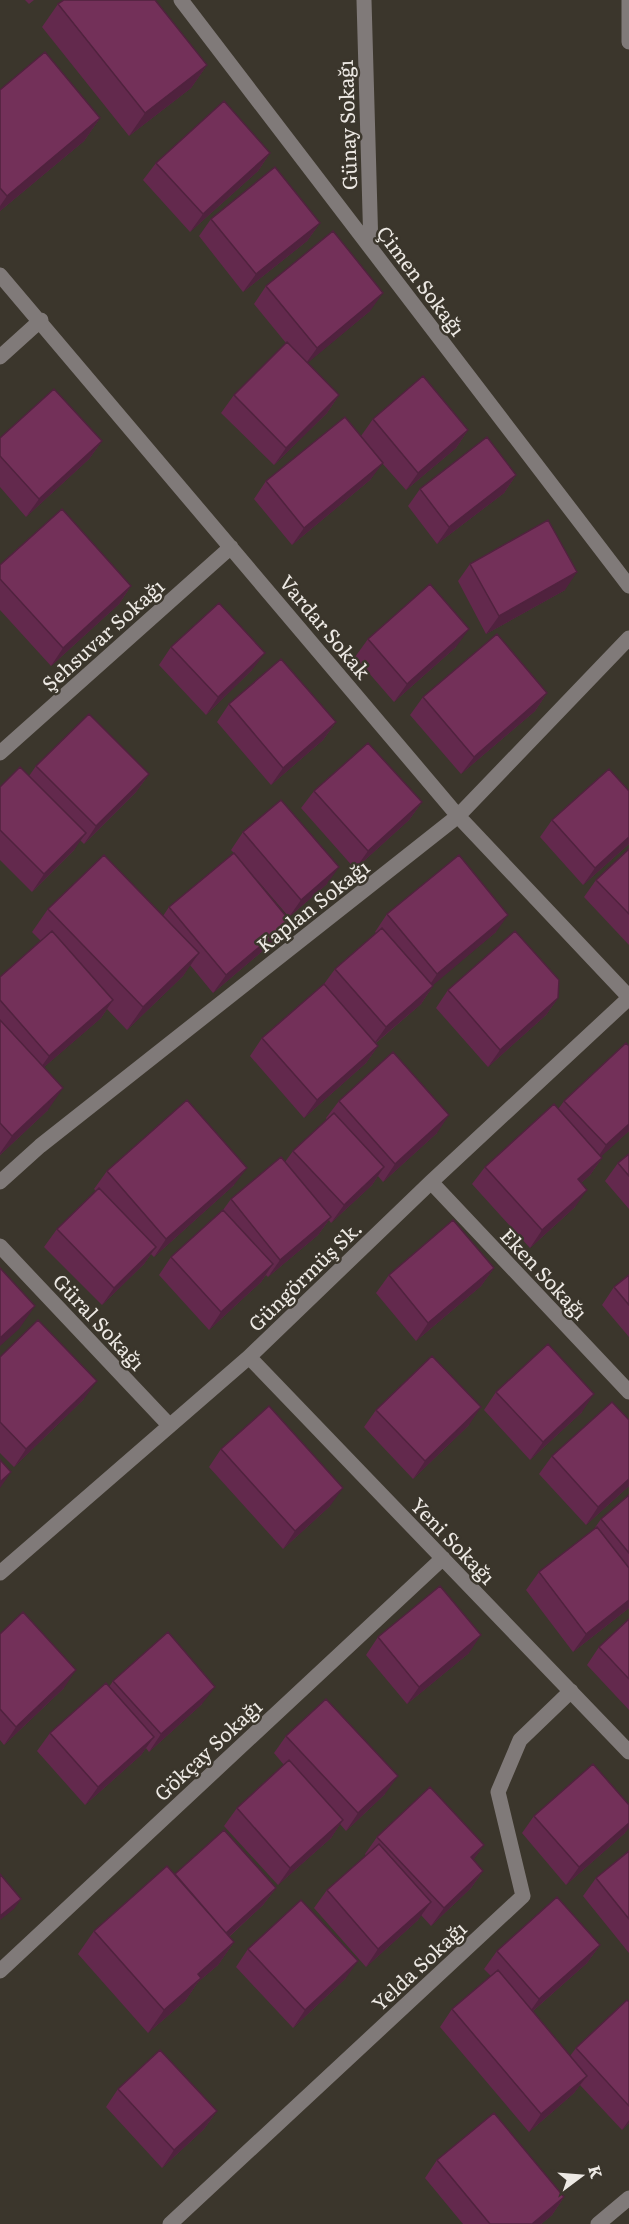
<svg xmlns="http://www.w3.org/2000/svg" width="629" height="2224" font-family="Literata,serif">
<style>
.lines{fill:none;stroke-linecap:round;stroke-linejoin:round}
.minor{stroke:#807a79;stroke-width:15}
.wall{fill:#63294d}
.shaded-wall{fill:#50223e}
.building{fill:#733059;stroke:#50223e;stroke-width:1.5}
.labels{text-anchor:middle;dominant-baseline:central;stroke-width:5;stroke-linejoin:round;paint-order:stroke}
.street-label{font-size:20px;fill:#ede9e4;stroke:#3b362c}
</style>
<rect width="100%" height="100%" fill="#3b362c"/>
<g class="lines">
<path class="minor" d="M181 0 629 586
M364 0 371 248
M629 0V42
M0 275 458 816 629 997
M0 357 41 320
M0 753 231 547
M0 1182 40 1146 458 816 629 638
M431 1182 629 1392
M0 1246 169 1425
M249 1357 629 1752
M0 1573 249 1357 431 1182 629 998
M0 1971 443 1558
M170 2224 523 1896 498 1792 520 1740 571 1691
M598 2224 629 2198"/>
</g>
<path class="wall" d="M25 0H34L29 4Z
M58 4 207 65 191 88 129 136 42 27Z
M0 90 100 118 84 141 0 211Z
M270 153 258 171 190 232 143 180 156 163Z
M211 219 320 223 307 241 243 292 199 236Z
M266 286 370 311 307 363 339 395 327 413 274 465 221 413 234 395 286 343 254 304Z
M373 419 468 430 456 448 406 490 382 463 370 480 292 545 254 499 266 481 361 436Z
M0 438 102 441 89 459 26 517 0 487Z
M516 475 504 493 437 544 408 506 420 489Z
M470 564 565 590 486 634 458 581Z
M0 565 131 586 119 604 51 666 0 610Z
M368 639 456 647 394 702 355 657Z
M171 647 252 670 206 715 159 665Z
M547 693 535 711 461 774 410 715 423 697Z
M229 704 336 722 323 740 271 785 217 722Z
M36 766 149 774 136 792 84 844 80 840 74 850 32 892 0 860V787L29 776Z
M314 791 422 802 409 820 355 869 301 808Z
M552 820 629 844 583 885 540 837Z
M243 832 327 884 289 917 258 881 278 938 213 993 190 965 183 976 127 1030 107 1009 101 1018 44 1067 48 1110 0 1155V977L41 941 32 932 48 909 163 916 169 907 234 853 231 850Z
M629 849V945L584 897 596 880Z
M387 914 496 932 432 985 433 986 421 1004 376 1043 378 1046 366 1063 304 1118 250 1056 262 1038 324 984 335 969 376 933 375 932Z
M448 990 558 998 546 1015 488 1067 436 1008Z
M339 1101 437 1133 383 1182 378 1176 372 1185 331 1223 329 1220 318 1235 268 1277 266 1275 261 1282 209 1330 159 1275 171 1257 223 1210 231 1199 285 1162 293 1151 327 1120 326 1118Z
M564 1101 629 1131 601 1156 602 1158 590 1175 581 1183 575 1207 530 1248 472 1184 485 1167 559 1108Z
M629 1154V1209L605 1181 618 1163Z
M107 1171 234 1185 154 1257 151 1254 144 1264 102 1305 44 1247 57 1229 96 1191 94 1189Z
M494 1268 481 1286 416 1341 376 1293 389 1275Z
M629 1275V1337L602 1305 614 1287Z
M0 1357 84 1399 14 1467 0 1453Z
M496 1392 582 1412 530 1460 484 1410Z
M376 1410 469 1425 413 1479 364 1427Z
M221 1449 330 1506 283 1549 209 1467Z
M552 1456 629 1486 586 1525 539 1474Z
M629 1495V1608L573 1652 526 1590 539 1572 594 1529 601 1519Z
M629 1619V1710L587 1665 599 1647Z
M0 1634 64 1688 4 1745 0 1740Z
M378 1637 469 1653 407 1704 366 1655Z
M113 1681 202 1704 149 1752 146 1748 141 1755 85 1805 37 1751 50 1733 109 1687Z
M286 1736 385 1794 346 1831 340 1824 331 1838 278 1885 224 1826 237 1808 284 1765 274 1753Z
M534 1816 625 1833 566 1885 522 1833Z
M377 1837 484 1845 473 1860 483 1871 471 1888 431 1926 421 1915 418 1920 366 1967 314 1908 327 1890 366 1856 365 1854Z
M629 1851V1953L583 1896 596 1878Z
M174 1875 276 1888 263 1905 229 1937 234 1942 218 1965 198 1982 185 2001 148 2033 78 1954 94 1931Z
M600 1945 587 1963 533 2011 570 2056 576 2048 629 2002V2123L622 2130 580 2085 574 2093 529 2132 440 2027 452 2009 491 1976 484 1969 497 1951Z
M248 1949 346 1978 293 2028 236 1967Z
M118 2089 217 2111 204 2129 162 2168 106 2107Z
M437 2160 564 2197 552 2215 541 2224H463L425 2178Z"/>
<path class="shaded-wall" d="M207 65 191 88 129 136 145 113Z
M100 118 84 141 0 211V206L7 196Z
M270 153 258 171 190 232 203 214Z
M320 223 307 241 243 292 256 274Z
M383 293 370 311 304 366 317 348Z
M339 395 327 413 274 465 286 448Z
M468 430 456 448 406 490 418 473Z
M102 441 89 459 26 517 39 499Z
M383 463 370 480 292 545 304 528Z
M516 475 504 493 437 544 449 527Z
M577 572 565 590 486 634 499 616Z
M131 586 119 604 51 666 63 648Z
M469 629 456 647 394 702 407 684Z
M265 653 252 670 206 715 218 697Z
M547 693 535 711 461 774 474 757Z
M336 722 323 740 271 785 283 768Z
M149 774 136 792 84 844 96 826Z
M422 802 409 820 355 869 368 851Z
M86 833 74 850 32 892 44 874Z
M629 837V844L583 885 595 868Z
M339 867 327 884 289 917 301 900Z
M508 915 496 932 425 992 437 974Z
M290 921 278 938 213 993 226 975Z
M199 953 183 976 127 1030 143 1007Z
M433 986 421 1004 373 1045 386 1027Z
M558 998 546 1015 488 1067 500 1050Z
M113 1000 101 1018 36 1074 49 1056Z
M378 1046 366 1063 304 1118 317 1100Z
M63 1088 48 1110 0 1155V1153L12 1136Z
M449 1115 437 1133 383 1182 395 1164Z
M629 1124V1131L594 1163 606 1145Z
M602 1158 590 1175 565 1197 578 1179Z
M384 1167 372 1185 331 1223 344 1205Z
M247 1168 234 1185 154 1257 166 1239Z
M587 1190 575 1207 530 1248 542 1230Z
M331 1217 318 1235 268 1277 280 1260Z
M156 1247 144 1264 102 1305 114 1288Z
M273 1264 261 1282 209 1330 221 1312Z
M494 1268 481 1286 416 1341 428 1323Z
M35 1306 19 1329 0 1346V1338Z
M97 1381 84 1399 14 1467 26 1449Z
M594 1394 582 1412 530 1460 543 1442Z
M481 1407 469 1425 413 1479 425 1461Z
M11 1472 0 1488V1482Z
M629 1479V1486L586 1525 598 1507Z
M343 1488 330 1506 283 1549 295 1531Z
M629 1600V1608L573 1652 586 1634Z
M481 1635 469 1653 407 1704 419 1687Z
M76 1670 64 1688 4 1745 16 1727Z
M215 1687 202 1704 149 1752 161 1734Z
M154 1737 141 1755 85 1805 98 1787Z
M398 1776 385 1794 346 1831 358 1813Z
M343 1820 331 1838 278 1885 290 1868Z
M629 1823V1828L625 1833 566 1885 579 1867Z
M484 1845 472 1862 471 1857Z
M483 1871 471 1888 431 1926 444 1908Z
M276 1888 263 1905 214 1950 226 1933Z
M21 1899 14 1909 0 1920V1916Z
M431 1902 418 1920 366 1967 378 1949Z
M234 1942 218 1965 198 1982 185 2001 148 2033 164 2010 198 1974Z
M600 1945 587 1963 526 2017 539 1999Z
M358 1961 346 1978 293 2028 305 2010Z
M587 2076 574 2093 529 2132 541 2114Z
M217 2111 204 2129 162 2168 174 2150Z
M629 2120V2123L622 2130Z
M564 2197 552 2215 541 2224H532Z"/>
<path class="building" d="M64 0H155L207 65 145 113 58 4Z
M45 52 100 118 7 196 0 188V90Z
M224 101 270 153 203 214 156 163Z
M275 167 320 223 256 274 211 219Z
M333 231 383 293 317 348 266 286Z
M287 342 339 395 286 448 234 395Z
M423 376 468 430 418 473 373 419Z
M54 389 102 441 39 499 0 456V438Z
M345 417 383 463 304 528 266 481Z
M487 437 516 475 449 527 420 489Z
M62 509 131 586 63 648 0 579V565Z
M548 520 577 572 499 616 470 564Z
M430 584 469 629 407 684 368 639Z
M219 603 265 653 218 697 171 647Z
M497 634 547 693 474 757 423 697Z
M281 659 336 722 283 768 229 704Z
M89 714 149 774 96 826 36 766Z
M368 743 422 802 368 851 314 791Z
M20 767 86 833 44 874 0 830V787Z
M609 769 629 791V837L595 868 552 820Z
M281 800 339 867 301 900 243 832Z
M629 849V914L596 880Z
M234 853 290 921 226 975 169 907Z
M104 855 199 953 143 1007 48 909Z
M459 855 508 915 437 974 387 914Z
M382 928 433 986 386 1027 335 969Z
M52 931 113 1000 49 1056 0 1000V977Z
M515 931 559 980 558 998 500 1050 448 990Z
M324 984 378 1046 317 1100 262 1038Z
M0 1020 63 1088 12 1136 0 1123Z
M626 1043 629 1046V1124L606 1145 564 1101Z
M393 1052 449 1115 395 1164 339 1101Z
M187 1100 247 1168 166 1239 107 1171Z
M554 1104 602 1158 578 1179 587 1190 542 1230 485 1167Z
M334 1113 384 1167 344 1205 293 1151Z
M629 1154V1176L618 1163Z
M281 1157 331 1217 280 1260 231 1199Z
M99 1188 156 1247 114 1288 57 1229Z
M223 1210 273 1264 221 1312 171 1257Z
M453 1220 494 1268 428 1323 389 1275Z
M0 1268 35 1306 0 1338Z
M629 1275V1305L614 1287Z
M38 1320 97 1381 26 1449 0 1422V1357Z
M548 1344 594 1394 543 1442 496 1392Z
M432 1356 481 1407 425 1461 376 1410Z
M612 1402 629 1420V1479L598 1507 552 1456Z
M269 1406 343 1488 295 1531 221 1449Z
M0 1460 11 1472 0 1482Z
M629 1495V1553L601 1519Z
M597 1527 629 1568V1600L586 1634 539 1572Z
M440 1586 481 1635 419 1687 378 1637Z
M23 1612 76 1670 16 1727 0 1709V1634Z
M629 1619V1679L599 1647Z
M168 1632 215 1687 161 1734 113 1681Z
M106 1683 154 1737 98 1787 50 1733Z
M326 1699 398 1776 358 1813 286 1736Z
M289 1760 343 1820 290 1868 237 1808Z
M593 1764 629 1805V1823L579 1867 534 1816Z
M430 1787 484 1845 471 1857 483 1871 444 1908 377 1837Z
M224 1830 276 1888 226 1933 175 1874Z
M379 1844 431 1902 378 1949 327 1890Z
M629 1851V1919L596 1878Z
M167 1866 234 1942 198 1974 201 1978 164 2010 94 1931Z
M0 1874 21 1899 0 1916Z
M557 1897 600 1945 539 1999 497 1951Z
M301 1900 358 1961 305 2010 248 1949Z
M498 1970 587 2076 541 2114 452 2009Z
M627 2000 629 2002V2106L576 2048Z
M160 2050 217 2111 174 2150 118 2089Z
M494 2113 564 2197 532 2224H490L437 2160Z"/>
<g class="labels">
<g class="street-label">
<text transform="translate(346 125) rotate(-92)">Günay Sokağı</text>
<text transform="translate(422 280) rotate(53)">Çimen Sokağı</text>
<text transform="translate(326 626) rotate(50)">Vardar Sokak</text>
<text transform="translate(102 634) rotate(-42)">Şehsuvar Sokağı</text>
<text transform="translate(312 905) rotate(-38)">Kaplan Sokağı</text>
<text transform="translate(545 1273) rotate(47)">Eken Sokağı</text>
<text transform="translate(304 1275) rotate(-44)">Güngörmüş Sk.</text>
<text transform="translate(100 1321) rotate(47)">Güral Sokağı</text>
<text transform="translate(454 1540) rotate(46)">Yeni Sokağı</text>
<text transform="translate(207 1749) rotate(-43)">Gökçay Sokağı</text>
<text transform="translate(418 1965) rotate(-43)">Yelda Sokağı</text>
</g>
</g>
<g transform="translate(581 2176) rotate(74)" stroke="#3b362c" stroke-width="4.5" paint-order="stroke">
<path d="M0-4.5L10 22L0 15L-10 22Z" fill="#ede9e4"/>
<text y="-9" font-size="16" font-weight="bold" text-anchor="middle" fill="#ede9e4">K</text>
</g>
</svg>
